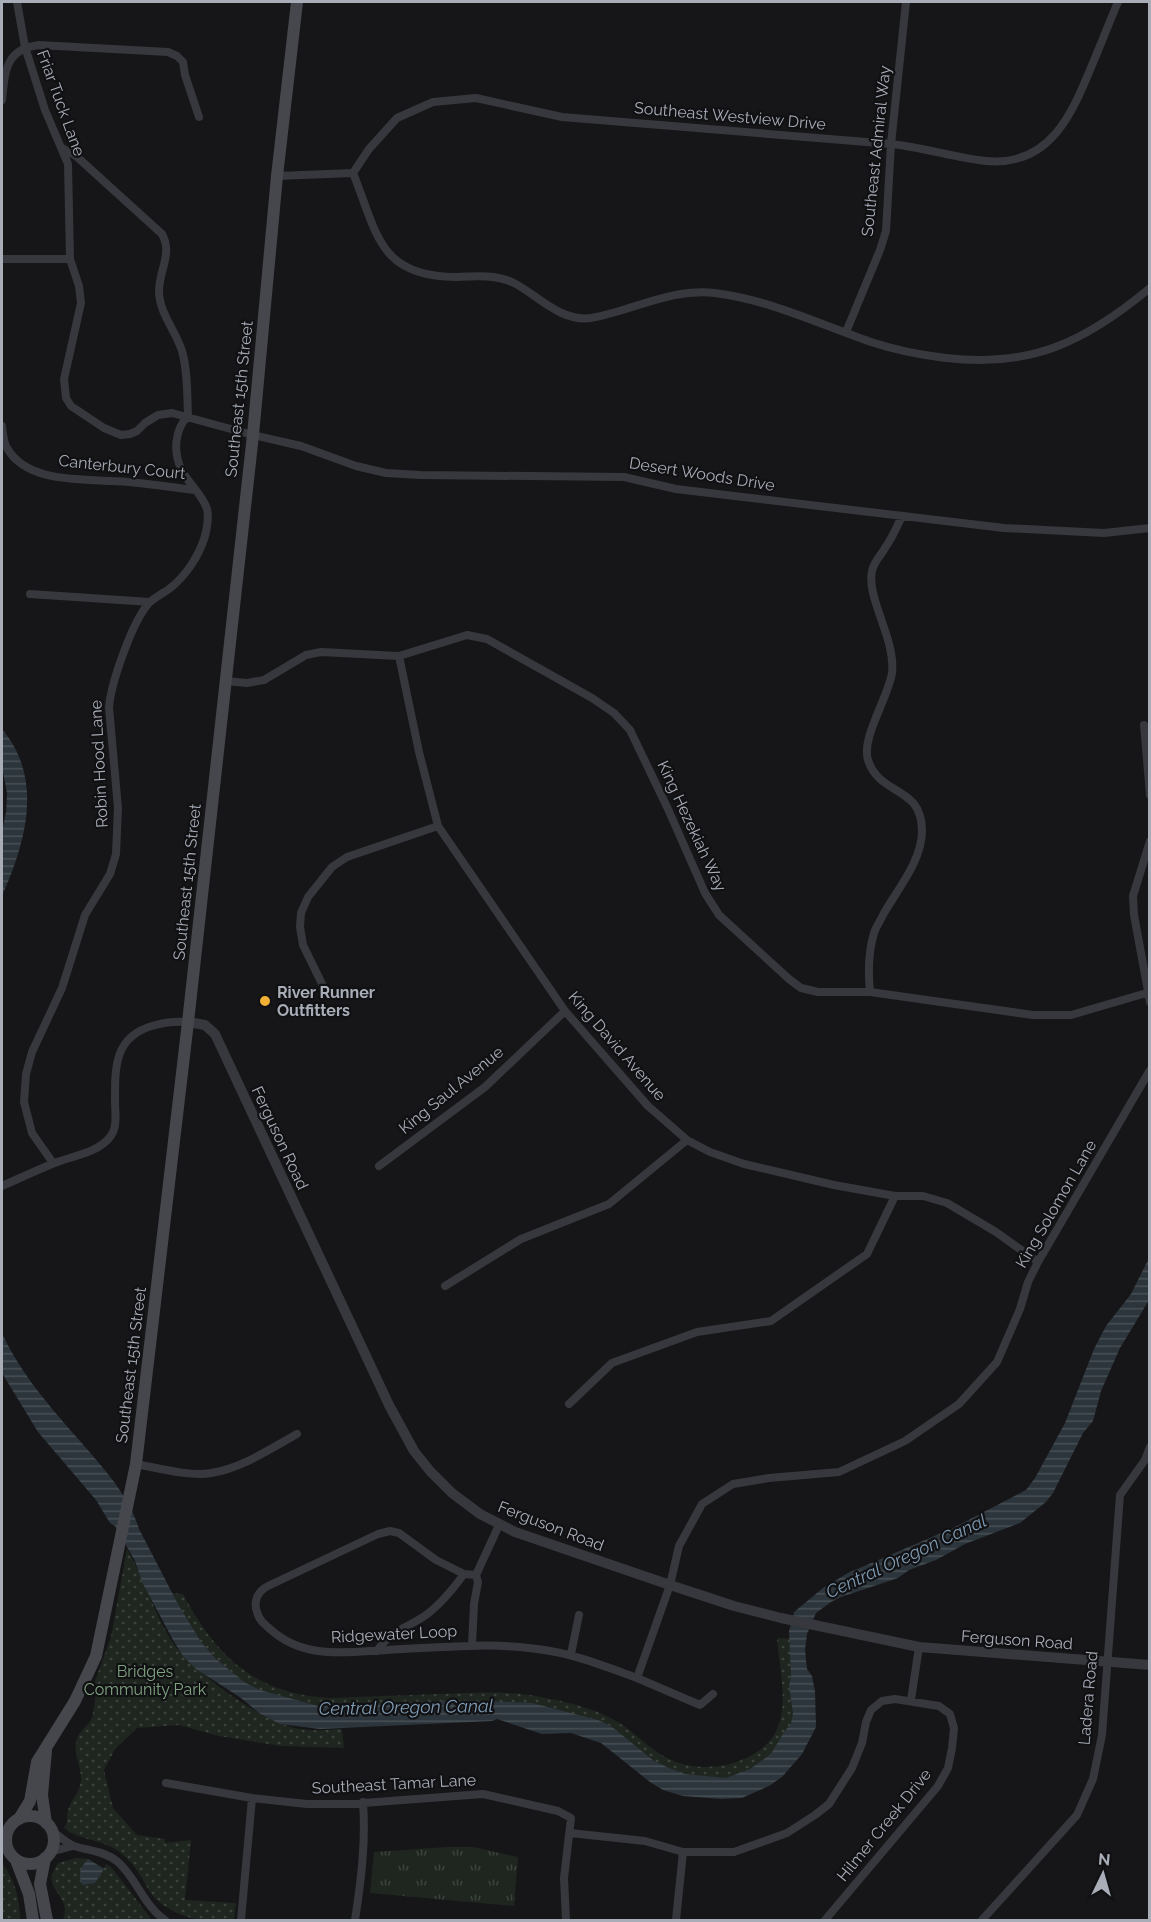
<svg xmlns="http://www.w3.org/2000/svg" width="1151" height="1922" font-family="Raleway,sans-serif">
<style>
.grass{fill:url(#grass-tufts)}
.park{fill:url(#park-dots)}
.water{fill:url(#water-rules)}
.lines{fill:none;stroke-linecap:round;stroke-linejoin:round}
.minor{stroke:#37383d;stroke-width:8}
.tertiary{stroke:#37383d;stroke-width:10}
.secondary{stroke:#45474d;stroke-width:12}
.poi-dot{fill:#f2b134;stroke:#111113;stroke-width:2}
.labels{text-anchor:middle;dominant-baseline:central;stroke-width:4.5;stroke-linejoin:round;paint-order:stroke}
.street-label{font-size:16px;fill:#a8adb8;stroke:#111113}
.poi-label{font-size:16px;font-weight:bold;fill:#a8adb8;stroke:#111113;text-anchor:start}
.park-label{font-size:16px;fill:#7fa381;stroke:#111113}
.water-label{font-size:18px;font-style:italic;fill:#7f9bb3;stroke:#111113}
</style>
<defs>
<pattern id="grass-tufts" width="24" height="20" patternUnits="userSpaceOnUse" patternTransform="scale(1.5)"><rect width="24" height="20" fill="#1e261f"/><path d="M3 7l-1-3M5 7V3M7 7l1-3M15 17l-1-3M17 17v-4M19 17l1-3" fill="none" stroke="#3c433d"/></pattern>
<pattern id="park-dots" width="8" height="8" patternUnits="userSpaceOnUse" patternTransform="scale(1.5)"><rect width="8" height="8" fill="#1e261f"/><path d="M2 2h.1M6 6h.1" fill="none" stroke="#3c433d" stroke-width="1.8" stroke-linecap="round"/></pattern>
<pattern id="water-rules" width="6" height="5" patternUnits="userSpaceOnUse" patternTransform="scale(1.5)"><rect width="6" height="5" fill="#2c353c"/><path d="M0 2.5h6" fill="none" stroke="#485056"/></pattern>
</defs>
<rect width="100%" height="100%" fill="#161618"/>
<path class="grass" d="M448 1847H473L518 1857 514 1906 370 1893 374 1852Z"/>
<path class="park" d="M127 1549C144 1578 153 1611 171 1640 191 1670 253 1715 288 1726 305 1732 325 1730 342 1729L344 1748 281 1746 219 1736 179 1725 137 1728 115 1749 104 1770 113 1808 137 1835 165 1839V1843L191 1840 185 1900 236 1903 234 1920C203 1920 189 1922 163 1905 158 1901 154 1898 150 1892 140 1875 133 1860 115 1849 99 1839 78 1840 64 1828 69 1821 66 1818 68 1811 70 1800 79 1795 81 1781 82 1767 72 1753 77 1739 79 1731 87 1726 91 1720 93 1718 96 1693 97 1689L94 1684 111 1637Z
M160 1592 183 1594C216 1656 255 1694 329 1698 365 1697 401 1695 438 1694 474 1693 511 1690 546 1698 574 1703 603 1711 627 1728 641 1739 654 1752 671 1760 690 1768 713 1769 733 1763 799 1742 782 1693 777 1638L798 1639 803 1703 777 1763 710 1787 615 1744 543 1717 330 1718 234 1688Z
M76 1858 88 1859 104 1868 106 1864 112 1868 152 1920H63C64 1916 66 1910 64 1905 58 1887 43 1886 58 1863Z
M2 1863C15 1880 20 1899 20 1920H2Z"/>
<path class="water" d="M2 729C44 779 26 842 2 896V831L6 812 7 793 2 767Z
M1149 1258V1300L1120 1348 1101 1391 1093 1421 1083 1433 1053 1493 1046 1502 1020 1523 965 1544 936 1560 909 1570 898 1578 841 1597 831 1602 816 1613 807 1634 805 1650 807 1669 812 1676 815 1691 816 1727 802 1754 782 1777 769 1786 742 1798 721 1799 683 1796 663 1790 650 1782 601 1743 571 1733 542 1734 497 1719 492 1721 320 1729 280 1724 259 1713 241 1698 196 1669 183 1656 173 1640 142 1582 135 1561 115 1526 110 1523 96 1500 38 1432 2 1373V1333C20 1373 51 1408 80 1441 103 1468 129 1495 139 1529L179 1606 201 1642 216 1659 244 1682 260 1690 318 1706 462 1700 532 1703 598 1720 611 1726 654 1761 669 1768 685 1774 726 1778 750 1769 771 1754 784 1732 791 1724 793 1713 789 1686 791 1675 789 1631 794 1612 823 1588 848 1573 953 1528 1026 1490 1035 1478 1065 1423 1094 1349 1106 1326 1131 1294Z
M88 1859 104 1869 95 1883 82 1885C78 1873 80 1868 88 1859Z"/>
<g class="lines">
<path class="minor" d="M17 2 25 47 45 110 68 164 70 259 79 286 81 303 64 379 66 398 71 406 104 428 121 435 130 434 137 431 145 423 158 415 172 413 253 435 301 446 356 466 386 473 420 475 624 477 676 489 1004 528 1104 533 1150 528
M2 100C5 72 5 49 39 45L168 52 177 56 183 62 185 75 199 117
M353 173C377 232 378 277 456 277 475 276 496 274 514 283 539 296 560 322 591 318 632 311 670 288 715 293 770 300 819 324 871 342 895 350 920 355 946 358 1031 368 1085 342 1150 288
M353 173 369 149 397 118 433 102 476 98 562 117 891 144C923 147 955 158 986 161 1050 167 1072 114 1092 65 1101 44 1109 23 1118 2
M277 176 353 173
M2 259H70
M846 332 880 250 886 231 891 144 906 2
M2 426C3 432 3 442 7 448 26 482 79 479 112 481 140 482 168 487 195 490
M30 594 150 602
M399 656 419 752 438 826 565 1011 648 1106 687 1140 710 1152 744 1164 834 1185 895 1196H923L947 1203 996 1232 1038 1262
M225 681 247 683 264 680 306 655 321 652 399 656 467 635 487 639 592 698 614 713 630 730 668 809 705 893 719 915 789 979 801 988 818 992H870L1033 1015H1071L1150 992
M1144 725 1150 795
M1150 841 1133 896 1134 915 1150 1002
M325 990 303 945 300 927 301 913 308 897 332 867 347 857 438 826
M870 992C868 972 868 953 874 933 876 926 881 920 884 913 898 889 922 860 922 831 922 785 880 797 868 760 861 738 888 698 892 673 896 639 866 598 872 571 874 561 880 557 885 548 892 538 897 527 902 516
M53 1163 32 1133 24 1102 26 1074 32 1052 62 988 85 915 110 874 116 854 118 808 109 707C111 683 133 619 150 602 156 597 163 593 169 589 186 576 199 556 205 536 207 528 209 517 207 509 202 494 189 484 182 471 173 453 174 430 188 416 187 395 188 372 182 351 176 331 159 313 159 291 159 270 173 254 162 234L76 156 62 148
M379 1166 485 1087 565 1011
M2 1186C18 1179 35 1171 52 1164 71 1156 98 1153 110 1137 118 1127 115 1113 115 1101 115 1068 114 1037 152 1026 165 1022 175 1021 188 1022
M445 1286 521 1239 609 1204 687 1140
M569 1404 612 1363 697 1332 771 1321 867 1254 895 1196
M136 1464C157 1468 192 1477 211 1473 242 1468 270 1449 297 1434
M476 1575 464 1574 436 1560 399 1533 390 1531 378 1534 268 1586C258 1591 253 1601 257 1612 259 1620 264 1624 270 1629 304 1660 346 1652 387 1650 414 1648 441 1647 469 1646 491 1645 514 1646 537 1649 572 1653 604 1666 637 1678L670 1585 679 1546 702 1504 733 1484 769 1478 839 1472 905 1441 959 1404 997 1362 1020 1309 1028 1282 1038 1262 1150 1070
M472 1645 474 1604 478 1582 476 1575 499 1525
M377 1651C392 1629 406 1629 426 1615 441 1604 453 1589 464 1574
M571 1654 579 1615
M637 1678 700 1705 713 1694
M911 1700 919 1647
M166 1783 252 1798 307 1804H350L483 1794 558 1811 571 1818 564 1878 566 1920
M51 1830C58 1835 66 1843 74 1846 89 1851 105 1851 118 1862 137 1879 144 1906 165 1920
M570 1833 645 1841 683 1852H734L787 1833 815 1815 829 1804 852 1768 862 1743 866 1722 871 1710 882 1701 895 1699 939 1706 950 1714 954 1728 952 1748 948 1768 938 1786 825 1920
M50 1852 73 1846
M241 1920 252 1798
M355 1920C361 1881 366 1842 363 1802
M676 1920 683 1852
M982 1920 1077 1815 1093 1779 1102 1735 1120 1495 1145 1460 1150 1447"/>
<path class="tertiary" d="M188 1022 205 1025 215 1034 389 1405 414 1451 430 1471 452 1493 480 1514 515 1532 670 1585 734 1606 781 1618 919 1647 1150 1665"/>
<path class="secondary" d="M46 1751 42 1795 46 1823
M6 1840a24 24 0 1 1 48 0a24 24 0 1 1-48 0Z
M19 1819 30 1801 37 1762 75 1701 96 1656 136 1464 188 1022 253 435 277 176 297 2
M45 1858 40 1884 47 1920
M16 1860 29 1894 33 1920"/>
</g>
<circle class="poi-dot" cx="265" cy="1001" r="6"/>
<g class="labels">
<g class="street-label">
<text transform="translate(61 103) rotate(70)">Friar Tuck Lane</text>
<text transform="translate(730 116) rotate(5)">Southeast Westview Drive</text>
<text transform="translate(876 151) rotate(-84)">Southeast Admiral Way</text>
<text transform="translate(239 399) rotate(-84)">Southeast 15th Street</text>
<text transform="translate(122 467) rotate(6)">Canterbury Court</text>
<text transform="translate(702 474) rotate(9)">Desert Woods Drive</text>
<text transform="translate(99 764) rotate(-93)">Robin Hood Lane</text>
<text transform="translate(692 826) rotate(65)">King Hezekiah Way</text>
<text transform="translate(187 882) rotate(-84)">Southeast 15th Street</text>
<text transform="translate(617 1046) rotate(49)">King David Avenue</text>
<text transform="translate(451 1090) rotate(-39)">King Saul Avenue</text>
<text transform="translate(280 1138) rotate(65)">Ferguson Road</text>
<text transform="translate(1056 1204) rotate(-60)">King Solomon Lane</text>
<text transform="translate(131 1365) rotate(-83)">Southeast 15th Street</text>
<text transform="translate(551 1526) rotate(21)">Ferguson Road</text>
<text transform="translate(394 1634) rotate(-3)">Ridgewater Loop</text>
<text transform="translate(1017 1640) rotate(4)">Ferguson Road</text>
<text transform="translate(1088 1698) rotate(-85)">Ladera Road</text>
<text transform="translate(394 1784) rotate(-3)">Southeast Tamar Lane</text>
<text transform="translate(884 1825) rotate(-51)">Hilmer Creek Drive</text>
</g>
<g class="poi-label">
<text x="277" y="992">River Runner<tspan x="277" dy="18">Outfitters</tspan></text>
</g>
<g class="park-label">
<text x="145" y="1671">Bridges<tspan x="145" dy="18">Community Park</tspan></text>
</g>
<g class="water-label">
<text transform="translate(906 1556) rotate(-25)">Central Oregon Canal</text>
<text transform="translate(406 1707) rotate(-1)">Central Oregon Canal</text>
</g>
</g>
<rect width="1151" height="1922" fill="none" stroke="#a8adb8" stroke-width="6"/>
<g transform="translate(1103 1874) rotate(5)" stroke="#111113" stroke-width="4.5" paint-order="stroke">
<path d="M0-4.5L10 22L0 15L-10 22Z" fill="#a8adb8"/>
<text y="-9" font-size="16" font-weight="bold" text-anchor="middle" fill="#a8adb8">N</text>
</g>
</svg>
